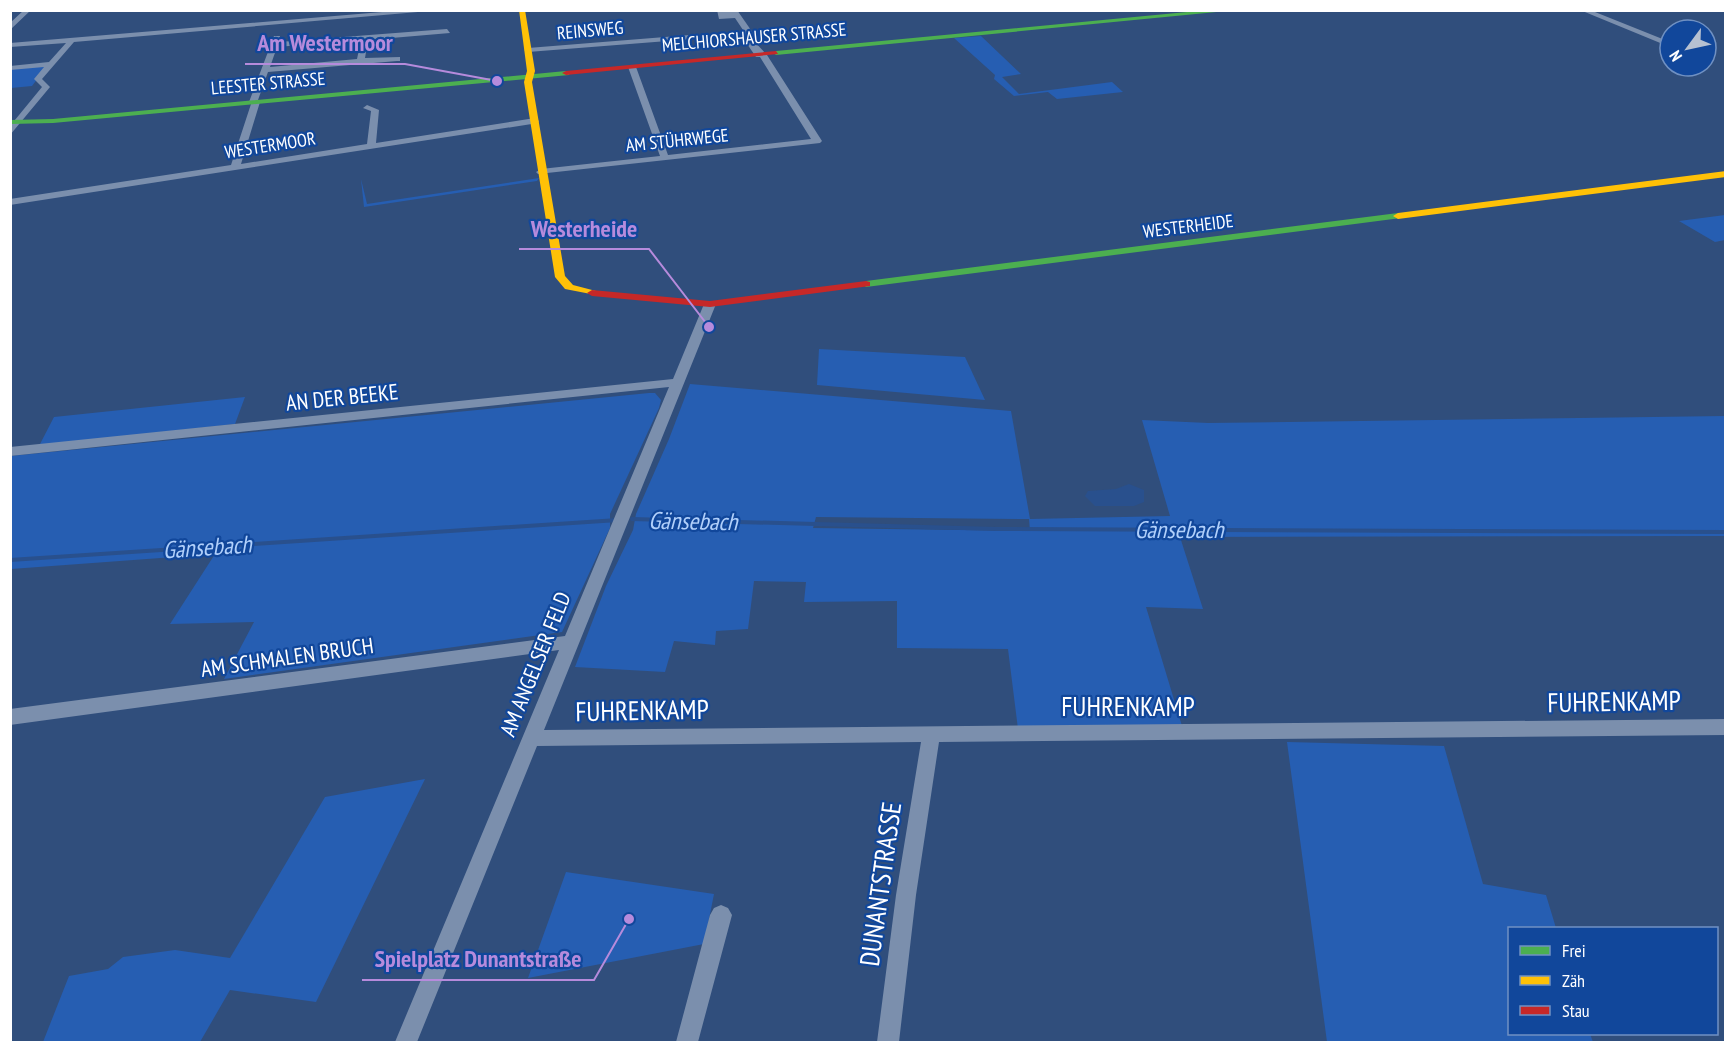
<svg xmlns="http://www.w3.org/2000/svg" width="1736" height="1053" font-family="'PT Sans Narrow',sans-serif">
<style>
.green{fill:#265eb2;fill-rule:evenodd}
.water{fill:#29508d}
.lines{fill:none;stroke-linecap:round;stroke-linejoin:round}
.stream{stroke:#29508d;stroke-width:4}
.street{fill:#7b8fad;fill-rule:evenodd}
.fast{fill:#4caf50;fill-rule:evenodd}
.slow{fill:#ffc107;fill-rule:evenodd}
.jam{fill:#c62828;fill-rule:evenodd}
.labels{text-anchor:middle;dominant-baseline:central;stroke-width:4.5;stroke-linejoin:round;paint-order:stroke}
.far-street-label{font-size:18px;fill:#fff;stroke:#11479b}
.street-label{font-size:22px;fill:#fff;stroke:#11479b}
.water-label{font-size:24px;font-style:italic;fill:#b1d0fb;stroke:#11479b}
.near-street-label{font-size:27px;fill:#fff;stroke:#11479b}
.leader{fill:none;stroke:#b68bdc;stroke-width:2}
.callout-dot{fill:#b68bdc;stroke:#11479b;stroke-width:2}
.callout-label{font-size:24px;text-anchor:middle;font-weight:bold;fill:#b68bdc;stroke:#11479b;stroke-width:4.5;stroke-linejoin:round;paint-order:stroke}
</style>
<rect width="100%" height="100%" fill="#304e7c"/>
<path class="green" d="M981 36 1021 74 1002 77 1019 94 1112 82 1123 92 1057 99 1048 92 1014 96 994 79 995 75 954 38Z
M47 66 32 86 11 88V69Z
M539 178 537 181 364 207 361 179 367 204Z
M1725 215V240L1715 242 1679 221Z
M819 349 965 357 985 400 817 385Z
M690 384 1011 411 1030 519 1170 516 1142 420 1208 423 1725 416V536L1180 537 1203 609 1146 607 1182 726 1018 729 1008 649 897 648V601L804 602 806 582 754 581 748 629 716 631 715 645 674 641 665 672 575 667 606 586 633 530 636 514 669 439ZM816 517 1029 519 1030 531 813 528Z
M649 393H655L661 400 659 408 610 514V528L562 632 224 679 254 622 170 624 215 554 11 569V456Z
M245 397 235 424 39 446 54 417Z
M1287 742 1444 746 1483 884 1546 895 1556 928H1510V1034H1590L1593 1042H1327Z
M425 779 316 1002 230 990 200 1042H43L69 976 108 969 123 957 175 950 230 958 325 797Z
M566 872 714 894 704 944 528 978Z"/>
<path class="water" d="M1129 484 1144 490V502L1134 506H1095L1085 496 1088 491 1116 489Z"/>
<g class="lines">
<path class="stream" d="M632 519 996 529 1726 532
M10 560 618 520"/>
<path class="street" d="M24 10H31L10 30V23Z
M406 10H441L74 42 42 79 50 87 10 135V126L42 87 34 79 44 67 10 70V66L49 62 66 43 10 47V43Z
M717 10H737L753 33 751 38 767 55 822 141 820 143 538 174 536 172 541 169 660 156 628 67 632 65 636 67 668 155 811 139 760 57H756L743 38 745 33 735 18 719 19Z
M1580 10H1590L1670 42V47Z
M447 29 450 33 368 40 365 58 400 57V61H397L268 72 258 100 260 102 241 164 367 144 371 111 363 108 367 105 379 110 376 143 535 118 539 121 538 123 10 205V199L231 165 251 104 249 102 274 36H280L279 42ZM361 40 357 59 270 67 277 47Z
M690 35 693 39 528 52 524 50 528 48Z
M710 301 716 304 544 730 1726 719V735L939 742 916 895 899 1042H877L896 895 921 742 537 746 417 1042H395L559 650 10 725V709L565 636 669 387 10 456V447L673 379 704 304Z
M721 905 728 908 732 915 698 1042H676L710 915 714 908Z"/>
<path class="fast" d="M1208 10H1237L776 55 773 53 776 51Z
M566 71 570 73 569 75 53 123 10 124V120L53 119Z
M1398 213 1401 214V218L866 287 861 284 866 281Z"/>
<path class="slow" d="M519 10H525L535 71 532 82 565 276 573 285 596 291V295L565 289 555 277 524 82 527 71Z
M1726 171V177L1398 219 1393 216 1398 213Z"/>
<path class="jam" d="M776 51 778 54 566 75 562 73 566 71Z
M866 281 870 282V286L710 307 592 296 587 293 592 290 710 301Z"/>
</g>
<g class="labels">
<g class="far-street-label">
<text transform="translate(590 30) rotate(-5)">REINSWEG</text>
<text transform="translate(754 37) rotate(-5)">MELCHIORSHAUSER STRASSE</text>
<text transform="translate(268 83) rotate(-5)">LEESTER STRASSE</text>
<text transform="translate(677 140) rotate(-6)">AM STÜHRWEGE</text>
<text transform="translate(270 145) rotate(-9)">WESTERMOOR</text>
<text transform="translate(1188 226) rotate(-7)">WESTERHEIDE</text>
</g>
<g class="street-label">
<text transform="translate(342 397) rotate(-6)">AN DER BEEKE</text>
<text transform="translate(287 657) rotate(-8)">AM SCHMALEN BRUCH</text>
<text transform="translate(535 664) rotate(-68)">AM ANGELSER FELD</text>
</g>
<g class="water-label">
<text transform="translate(693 521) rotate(1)">Gänsebach</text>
<text x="1179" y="529">Gänsebach</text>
<text transform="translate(207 547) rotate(-4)">Gänsebach</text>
</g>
<g class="near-street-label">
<text transform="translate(1614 701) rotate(-1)">FUHRENKAMP</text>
<text x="1128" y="706">FUHRENKAMP</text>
<text transform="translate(642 710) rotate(-1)">FUHRENKAMP</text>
<text transform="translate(880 884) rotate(-82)">DUNANTSTRASSE</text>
</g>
</g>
<path class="leader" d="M497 81L405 64H245M709 327L649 249H519M629 919L594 980H362"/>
<g class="callout-dot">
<circle cx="497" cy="81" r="6"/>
<circle cx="709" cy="327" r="6"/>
<circle cx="629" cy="919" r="6"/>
</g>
<g class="callout-label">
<text x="325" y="51">Am Westermoor</text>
<text x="584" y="237">Westerheide</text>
<text x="478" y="967">Spielplatz Dunantstraße</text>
</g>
<rect width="1736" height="1053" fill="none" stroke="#ffffff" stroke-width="24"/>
<rect x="1508" y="927" width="210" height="108" fill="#11479b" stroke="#7091c3" stroke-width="1.5"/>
<rect x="1520" y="946" width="30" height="9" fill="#4caf50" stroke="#7091c3" stroke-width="1.5"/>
<text x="1562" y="957" font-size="18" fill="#ffffff">Frei</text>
<rect x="1520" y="976" width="30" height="9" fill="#ffc107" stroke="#7091c3" stroke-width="1.5"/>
<text x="1562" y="987" font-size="18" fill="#ffffff">Zäh</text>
<rect x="1520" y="1006" width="30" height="9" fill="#c62828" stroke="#7091c3" stroke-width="1.5"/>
<text x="1562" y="1017" font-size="18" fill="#ffffff">Stau</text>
<g transform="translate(1688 48) rotate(237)"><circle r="28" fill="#11479b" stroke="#7091c3" stroke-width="1.5"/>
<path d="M0-4.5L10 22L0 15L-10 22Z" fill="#b7c1d1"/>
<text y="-9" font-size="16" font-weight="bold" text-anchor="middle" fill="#ffffff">N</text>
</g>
</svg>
